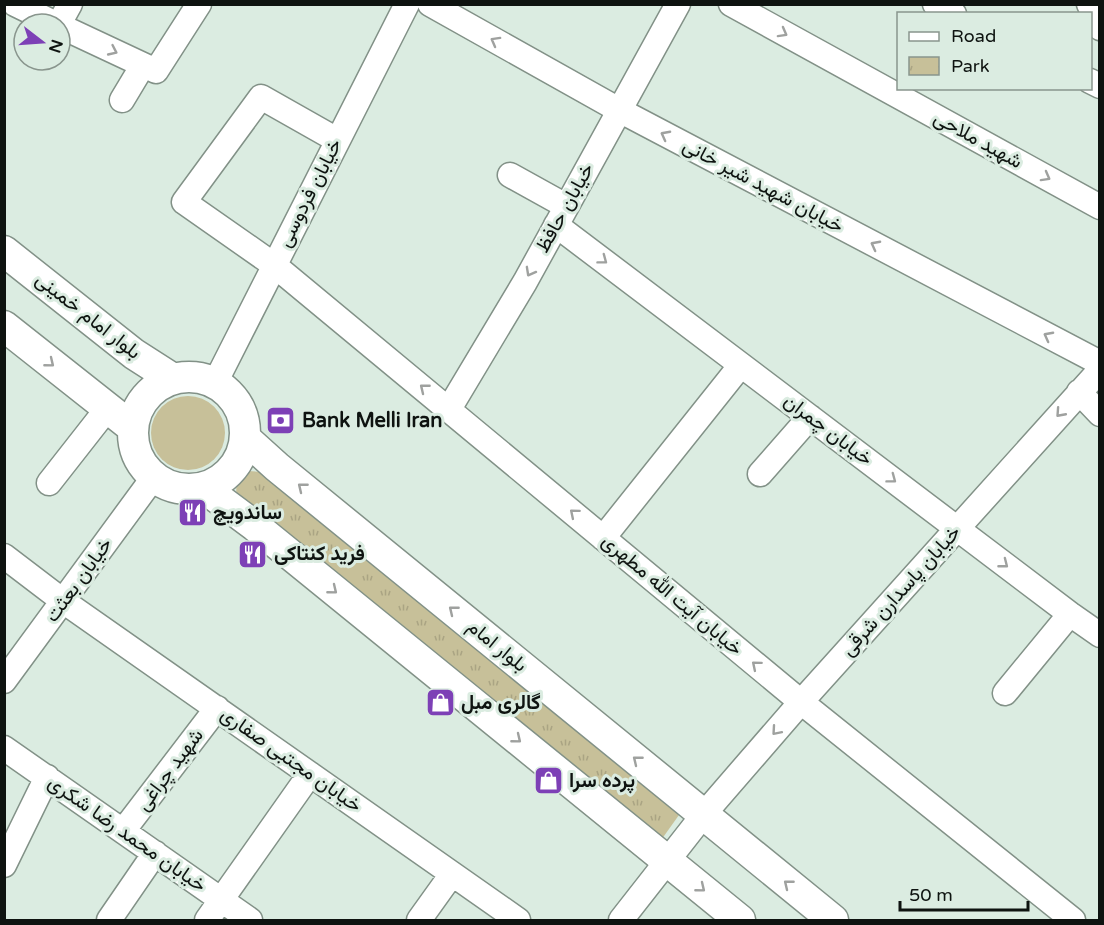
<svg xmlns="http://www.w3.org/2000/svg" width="1104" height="925" font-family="'Varela Round',Vazirmatn,sans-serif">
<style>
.grass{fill:#c7c099}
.park{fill:url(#park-tufts)}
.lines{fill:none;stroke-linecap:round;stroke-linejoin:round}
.minor-casing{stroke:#829187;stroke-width:27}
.major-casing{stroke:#829187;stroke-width:33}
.minor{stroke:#fff;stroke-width:24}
.major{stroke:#fff;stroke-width:30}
.oneway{stroke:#9fa19f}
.labels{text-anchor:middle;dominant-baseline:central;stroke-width:6;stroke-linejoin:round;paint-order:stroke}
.street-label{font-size:20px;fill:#0e1310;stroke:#dbece1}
.poi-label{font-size:20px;font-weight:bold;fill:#0e1310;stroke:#dbece1;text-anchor:start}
</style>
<defs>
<pattern id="park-tufts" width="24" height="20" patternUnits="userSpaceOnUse" patternTransform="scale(1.5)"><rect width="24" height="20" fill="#c7c099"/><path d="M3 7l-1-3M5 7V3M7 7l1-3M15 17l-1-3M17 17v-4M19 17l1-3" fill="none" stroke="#aaa483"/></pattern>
</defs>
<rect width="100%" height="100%" fill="#dbece1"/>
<path class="grass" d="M151 433a37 37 0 1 1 74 0a37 37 0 1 1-74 0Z"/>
<path class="park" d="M248 471 263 472 680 811 679 815 659 843 237 500C235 487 236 478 248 471Z"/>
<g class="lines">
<defs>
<path id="minor" d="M15 4 56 24
M430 4 619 110 1100 363
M731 4 1100 207
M935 4 954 14
M1089 4 1100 28
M59 24 70 4
M60 26 156 71 199 4
M1090 81 1100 86
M122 100 143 65
M337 140 261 97 184 202 274 265 801 702 1073 920
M510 175 566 206
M556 225 1070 614 1100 635
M215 383 407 4
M1079 392 1100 414
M449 409 525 282 678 4
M760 474 810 417
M49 483 107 409
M603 538 741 365
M4 556 63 601 518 920
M4 681 153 478
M1005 693 1070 614
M4 748 250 920
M123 831 217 708
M4 865 47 777
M109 920 155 853
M207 920 310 774
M419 920 452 874
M621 920 704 814 801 702 1100 370"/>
<path id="major" d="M4 251 134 354 173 379
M4 326 133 428
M133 433a56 56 0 1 1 112 0a56 56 0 1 1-112 0Z
M246 439 277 467 833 920
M204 488 255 526 740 920"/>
</defs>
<use href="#minor" class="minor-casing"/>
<use href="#major" class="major-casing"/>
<use href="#minor" class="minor"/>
<use href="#major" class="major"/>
</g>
<defs><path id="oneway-chevron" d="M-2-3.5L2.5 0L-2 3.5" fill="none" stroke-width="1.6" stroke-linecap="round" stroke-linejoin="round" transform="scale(1.5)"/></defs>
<g class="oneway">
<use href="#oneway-chevron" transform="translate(783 33) rotate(29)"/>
<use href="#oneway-chevron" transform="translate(495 41) rotate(-151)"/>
<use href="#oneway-chevron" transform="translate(113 51) rotate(25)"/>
<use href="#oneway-chevron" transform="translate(665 135) rotate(-152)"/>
<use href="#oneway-chevron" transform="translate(1046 177) rotate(29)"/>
<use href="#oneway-chevron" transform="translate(875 245) rotate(-152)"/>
<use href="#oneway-chevron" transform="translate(603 260) rotate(37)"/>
<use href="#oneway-chevron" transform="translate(530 272) rotate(119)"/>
<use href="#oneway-chevron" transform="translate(1048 336) rotate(-152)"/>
<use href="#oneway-chevron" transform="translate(50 363) rotate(39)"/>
<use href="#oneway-chevron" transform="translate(424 388) rotate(-141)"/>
<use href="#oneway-chevron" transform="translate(1060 413) rotate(132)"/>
<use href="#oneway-chevron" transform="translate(892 479) rotate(37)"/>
<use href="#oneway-chevron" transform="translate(302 487) rotate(-141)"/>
<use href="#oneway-chevron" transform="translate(574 513) rotate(-140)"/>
<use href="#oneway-chevron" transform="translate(1004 564) rotate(38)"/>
<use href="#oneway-chevron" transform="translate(333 590) rotate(39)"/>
<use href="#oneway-chevron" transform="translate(453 610) rotate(-141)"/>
<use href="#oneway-chevron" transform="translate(756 665) rotate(-140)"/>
<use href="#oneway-chevron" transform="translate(776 731) rotate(131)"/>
<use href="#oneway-chevron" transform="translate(517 739) rotate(39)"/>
<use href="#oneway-chevron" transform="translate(637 760) rotate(-141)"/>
<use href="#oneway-chevron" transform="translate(788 884) rotate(-141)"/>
<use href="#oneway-chevron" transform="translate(701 888) rotate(39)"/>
</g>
<defs>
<symbol id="bank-square" viewBox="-11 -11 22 22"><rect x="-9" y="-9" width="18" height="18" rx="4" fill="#7d40b6" stroke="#dbece1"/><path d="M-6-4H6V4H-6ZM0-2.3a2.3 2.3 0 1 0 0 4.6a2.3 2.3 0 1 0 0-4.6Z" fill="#fff"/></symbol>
<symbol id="restaurant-square" viewBox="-11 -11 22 22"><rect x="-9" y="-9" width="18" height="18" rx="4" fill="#7d40b6" stroke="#dbece1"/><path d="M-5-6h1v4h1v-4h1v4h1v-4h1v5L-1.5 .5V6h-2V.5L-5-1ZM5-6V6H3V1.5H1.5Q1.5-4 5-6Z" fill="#fff"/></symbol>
<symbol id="shop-square" viewBox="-11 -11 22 22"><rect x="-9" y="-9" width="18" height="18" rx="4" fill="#7d40b6" stroke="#dbece1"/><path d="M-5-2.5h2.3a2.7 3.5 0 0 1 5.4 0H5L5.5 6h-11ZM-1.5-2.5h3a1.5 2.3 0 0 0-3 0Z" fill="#fff"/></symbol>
</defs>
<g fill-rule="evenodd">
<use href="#bank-square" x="264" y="404" width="33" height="33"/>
<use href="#restaurant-square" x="176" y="496" width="33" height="33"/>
<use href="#restaurant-square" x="236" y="538" width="33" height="33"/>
<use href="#shop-square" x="424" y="686" width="33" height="33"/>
<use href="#shop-square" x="532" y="764" width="33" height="33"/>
</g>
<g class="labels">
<g class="street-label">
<text transform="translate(978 140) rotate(29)">شهید ملاحی</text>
<text transform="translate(763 186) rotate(28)">خیابان شهید شیر خانی</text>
<text transform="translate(310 193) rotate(-63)">خیابان فردوسی</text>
<text transform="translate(565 208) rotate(-61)">خیابان حافظ</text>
<text transform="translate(88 316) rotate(38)">بلوار امام خمینی</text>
<text transform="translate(828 430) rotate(37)">خیابان چمران</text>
<text transform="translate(79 580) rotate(-54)">خیابان بعثت</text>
<text transform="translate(901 591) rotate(-48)">خیابان پاسدارن شرقی</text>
<text transform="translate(672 595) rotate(40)">خیابان آیت الله مطهری</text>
<text transform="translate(497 646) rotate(39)">بلوار امام</text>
<text transform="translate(291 760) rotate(35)">خیابان مجتبی صفاری</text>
<text transform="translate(170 770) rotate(-53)">شهید چراغی</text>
<text transform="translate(127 834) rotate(35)">خیابان محمد رضا شکری</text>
</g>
<g class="poi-label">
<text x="302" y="421">Bank Melli Iran</text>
<text x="213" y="513">ساندویچ</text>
<text x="274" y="554">فرید کنتاکی</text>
<text x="461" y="703">گالری مبل</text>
<text x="569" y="781">پرده سرا</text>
</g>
</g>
<rect width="1104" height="925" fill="none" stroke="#0e1310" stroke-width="12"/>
<rect x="897" y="12" width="195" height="78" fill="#dbece1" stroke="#89958d" stroke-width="1.5"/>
<rect x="909" y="32" width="30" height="9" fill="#ffffff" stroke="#89958d" stroke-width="1.5"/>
<text x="951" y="42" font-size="18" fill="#0e1310">Road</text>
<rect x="909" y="57" width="30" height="18" fill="url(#park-tufts)" stroke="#89958d" stroke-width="1.5"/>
<text x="951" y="72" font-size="18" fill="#0e1310">Park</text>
<g transform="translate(42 42) rotate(107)"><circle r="28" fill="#dbece1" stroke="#89958d" stroke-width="1.5"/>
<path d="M0-4.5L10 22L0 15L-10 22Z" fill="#7d40b6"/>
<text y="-9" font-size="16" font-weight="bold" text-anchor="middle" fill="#0e1310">N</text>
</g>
<path d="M900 901v9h128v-9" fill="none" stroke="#0e1310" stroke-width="3"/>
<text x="909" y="901" font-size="18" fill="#0e1310" stroke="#dbece1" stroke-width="4.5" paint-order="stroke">50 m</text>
</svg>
